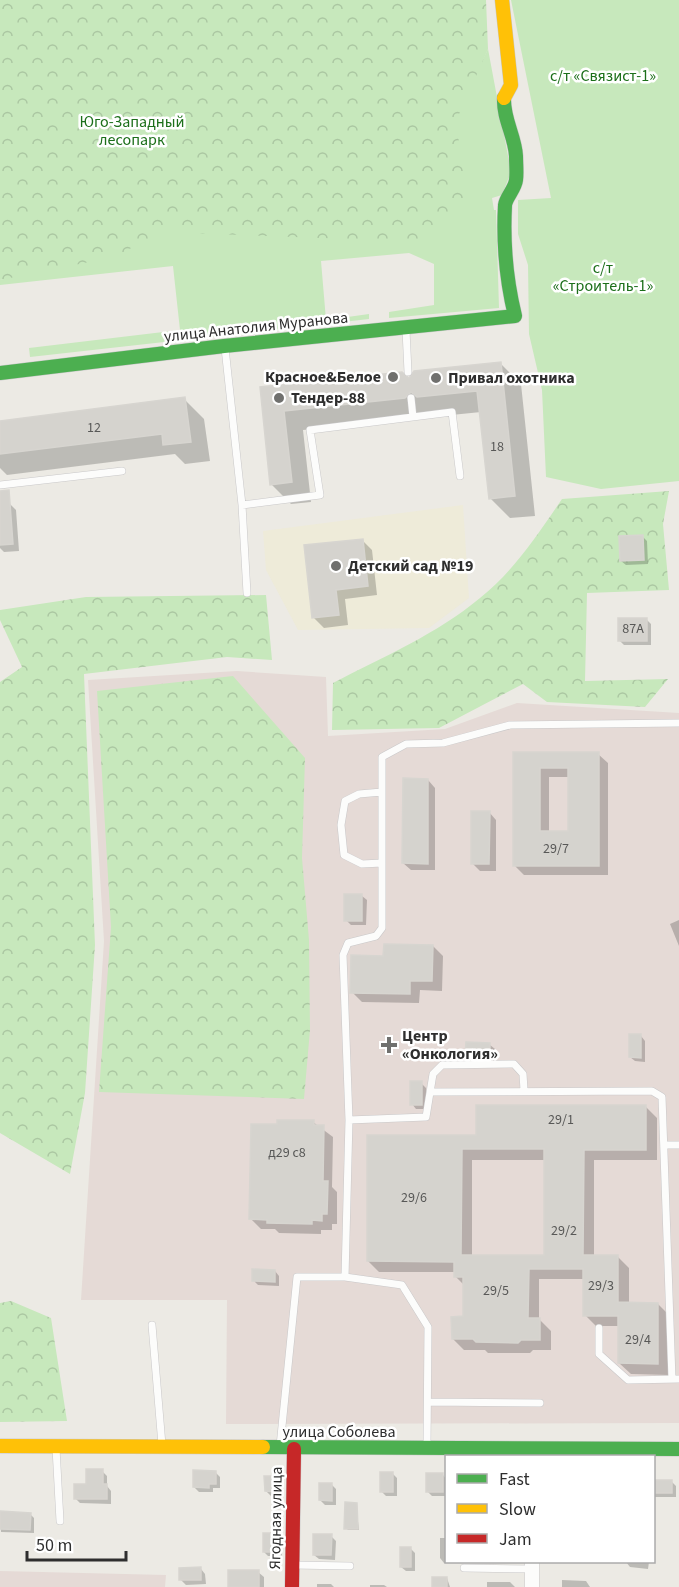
<svg xmlns="http://www.w3.org/2000/svg" width="679" height="1587" font-family="'Source Sans 3',sans-serif">
<style>
.education{fill:#eeebd9}
.medical{fill:#e5dad6}
.green{fill:#c7e8bc}
.forest{fill:url(#forest-crowns)}
.shadow{fill:#0003;fill-rule:evenodd}
.building{fill:#d5d3ce;stroke:#d7d5d0;stroke-width:1.5;fill-rule:evenodd}
.lines{fill:none;stroke-linecap:round;stroke-linejoin:round}
.lane-casing{stroke:#c9c8c9;stroke-width:8}
.street-casing{stroke:#c9c8c9;stroke-width:15}
.fast-casing{stroke:#c9c8c9;stroke-width:15}
.slow-casing{stroke:#c9c8c9;stroke-width:15}
.jam-casing{stroke:#c9c8c9;stroke-width:15}
.lane{stroke:#fcfcfb;stroke-width:7}
.street{stroke:#fcfcfb;stroke-width:14}
.fast{stroke:#4caf50;stroke-width:14}
.slow{stroke:#ffc107;stroke-width:14}
.jam{stroke:#c62828;stroke-width:14}
.poi-dot{fill:#70706e;stroke:#fff;stroke-width:2}
.labels{text-anchor:middle;dominant-baseline:central;stroke-width:5;stroke-linejoin:round;paint-order:stroke}
.number-label{font-size:14px;fill:#585857}
.park-label{font-size:16px;fill:#1c6f1a;stroke:#fff}
.street-label{font-size:16px;fill:#2e2e2e;stroke:#fff}
.poi-label{font-size:16px;font-weight:bold;fill:#2e2e2e;stroke:#fff;text-anchor:start}
</style>
<defs>
<pattern id="forest-crowns" width="20" height="18" patternUnits="userSpaceOnUse" patternTransform="scale(1.5)"><rect width="20" height="18" fill="#c7e8bc"/><path d="M2 6a3 3 0 1 1 6 0M12 15a3 3 0 1 1 6 0" fill="none" stroke="#abc7a2"/></pattern>
</defs>
<rect width="100%" height="100%" fill="#eceae4"/>
<path class="education" d="M463 505 469 598 429 628 298 630 266 570 263 531Z"/>
<path class="medical" d="M237 671 326 677 328 736 445 729 517 703 679 713V1423L226 1424 227 1300H81L104 941 88 680Z
M0 1571 166 1575 165 1587H0Z"/>
<path class="green" d="M0 0 478 69 488 49 511 172 502 195 492 198 494 210H496L499 308 389 318V312L434 305V264L409 253 321 261 326 320 369 314V319L30 357 29 348 180 330 173 266 0 285V280L6 278H0Z
M511 0H679V481L601 489 546 477 542 390 529 334 528 265 518 234V200L551 198Z"/>
<path class="forest" d="M0 0H486L488 49 456 121 467 199 426 242 162 232 114 257 0 280Z
M669 491 663 524 669 590 587 593 585 681 668 679 645 707 547 702 523 684 439 728 332 730 333 683C383 657 437 634 480 598 514 571 538 534 562 499Z
M266 595 272 660 227 657 84 674 95 945 85 1093 70 1174 0 1133V682L22 667 0 620V610L86 597Z
M233 676 305 758 302 858 309 940 310 1030 304 1099 99 1092 111 927 97 691Z
M11 1301 51 1318 67 1421 0 1422V1303Z"/>
<path class="shadow" d="M501 364 521 384 535 516 510 518 490 498 481 412 303 430 311 502 291 504 271 484 261 388 409 380Z
M184 399 204 419 210 461 185 464 175 454 7 475 0 468V423Z
M0 503H9L16 510 19 551 4 552 0 548Z
M642 536 647 541 648 564 626 565 621 561Z
M362 540 372 550 377 595 345 599 348 625 324 628 314 618Z
M646 619 651 624V645H624L619 640Z
M514 754H598L608 763V875H524L515 866ZM549 777H569V833H549Z
M428 780 435 788V870H411L403 863Z
M489 812 496 820V871H480L472 863Z
M362 896 367 900 366 925H351L346 920Z
M679 920V946L670 924Z
M433 946 443 956 442 991 420 990 419 1003 362 1002 352 992 385 957Z
M641 1036 645 1041V1062L635 1061 630 1057Z
M490 1045 495 1049 494 1061 472 1060 467 1055Z
M421 1083 426 1088V1109H416L412 1104Z
M646 1107 657 1118V1160H594V1256L618 1257 629 1268V1304H658L669 1315V1375L631 1374 619 1363 620 1326H596L585 1315V1279H539V1319L551 1331V1350H533L530 1353H488L485 1350H464L453 1339 465 1318V1286L455 1276V1272H379L368 1261 369 1136 478 1137ZM472 1160H546L545 1256H472Z
M313 1122 333 1137 332 1187 337 1192V1224H332V1230H321V1234L279 1233 275 1229H261L251 1219 279 1126Z
M275 1271 279 1276V1286L258 1285 254 1281Z
M102 1471 107 1476V1486L111 1491V1504L80 1503 75 1498Z
M216 1473 220 1477V1488H213V1492H199L194 1487Z
M392 1473 397 1478V1496H386L381 1491Z
M443 1475 446 1479V1496H432L427 1491Z
M277 1478 282 1482V1496H271L266 1491Z
M654 1481H671L676 1486V1497H654Z
M331 1484 336 1489V1505H325L320 1500Z
M356 1504 359 1530H348L346 1528Z
M0 1513 30 1514 34 1518V1533L1 1532Z
M278 1535 282 1539V1556H268L264 1552Z
M331 1536 336 1541 335 1560 319 1559 314 1555Z
M440 1538H446V1562L455 1563H444L440 1558Z
M410 1548 415 1553V1571H406L401 1567Z
M626 1562H649L648 1569 630 1567Z
M201 1569 205 1574 206 1584 186 1585 181 1580Z
M258 1572 264 1577V1587H229Z
M447 1578 450 1587H434Z
M562 1580 586 1581 590 1587H562Z
M487 1582H510L515 1587H487Z
M317 1584H331L334 1587H317Z
M370 1585H384L387 1587H370Z"/>
<path class="building" d="M501 362 515 496 489 499 477 391 417 397 411 392 405 398 284 411 292 482 270 485 260 387 402 372 409 378 414 371Z
M185 397 191 442 163 445 162 434 0 454V421Z
M9 490 13 544 0 545V491Z
M643 535 644 560 620 561 619 536Z
M363 539 368 586 336 590 339 615 312 618 304 545Z
M618 618H647V641H618Z
M513 752H599V866H513ZM540 768H568V831H540Z
M403 778 428 779V864L402 863Z
M471 811H490L489 864H471Z
M344 894H362V921H344Z
M384 944 433 945 432 981H410V994L350 993 351 955 383 956Z
M629 1034H641V1058L629 1057Z
M466 1042 490 1043V1057L465 1056Z
M410 1081H422V1105H410Z
M476 1105H646V1150H584L583 1255H618V1302L658 1303V1364L618 1363V1316H583V1269H529L528 1318H540V1340H521L518 1343 476 1342 473 1339H452L451 1317 463 1316V1277H454V1262L367 1261V1135H476ZM462 1149H544V1255H461Z
M277 1120H314V1125H324L323 1181H328L327 1214H322V1221L312 1220V1224L267 1223V1220L249 1219 251 1124H277Z
M252 1269 275 1270V1282L252 1281Z
M86 1469H103V1484H107V1499H74V1484H86Z
M193 1470 216 1471V1484H209V1488L193 1487Z
M380 1472H393V1492H380Z
M426 1473H443V1492H426Z
M264 1476H278V1492L265 1491Z
M654 1480H672V1493H654Z
M319 1483H332V1501L319 1500Z
M345 1502 357 1503 358 1529H344Z
M0 1511 31 1513 30 1530 0 1529Z
M263 1533H278V1552H263Z
M313 1534H332L331 1555H313Z
M400 1547H411V1567H400Z
M201 1567V1580H179V1568Z
M228 1570H259V1587H228Z
M432 1577H447V1587H432Z"/>
<g class="lines">
<defs>
<path id="lane" d="M406 330 408 372
M225 348 242 505 247 593
M411 398 413 417
M0 485 122 471
M242 505 320 495 310 430 452 412 460 476
M382 792 359 794 345 801 341 825 344 855 362 864 382 863
M431 1092 652 1091 662 1097 672 1379
M349 1120 426 1117 433 1074 442 1065 514 1064 523 1074 524 1090
M666 1145H679
M345 1277 349 1120 343 955 348 943 376 936 382 928V757L406 744 443 743 510 725 679 723
M152 1325 162 1445
M599 1328V1354L628 1380 679 1379
M428 1402 540 1403
M280 1446 297 1277H345L402 1285 428 1327 427 1446
M56 1448 60 1521
M293 1565 350 1566
M464 1568 532 1569"/>
<path id="street" d="M532 1587V1562"/>
<path id="fast" d="M0 373 224 346 515 316C506 279 503 242 505 205 506 197 515 189 516 180 517 173 516 164 516 156 515 136 503 119 504 98
M263 1447 679 1449"/>
<path id="slow" d="M502 0 511 85 504 98
M0 1446 263 1447"/>
<path id="jam" d="M292 1587 294 1449"/>
</defs>
<use href="#lane" class="lane-casing"/>
<use href="#street" class="street-casing"/>
<use href="#fast" class="fast-casing"/>
<use href="#slow" class="slow-casing"/>
<use href="#jam" class="jam-casing"/>
<use href="#lane" class="lane"/>
<use href="#street" class="street"/>
<use href="#fast" class="fast"/>
<use href="#slow" class="slow"/>
<use href="#jam" class="jam"/>
</g>
<g class="poi-dot">
<circle cx="393" cy="377" r="6"/>
<circle cx="436" cy="378" r="6"/>
<circle cx="279" cy="398" r="6"/>
<circle cx="336" cy="566" r="6"/>
<path d="M386 1036h6v6h6v6h-6v6h-6v-6h-6v-6h6z"/>
</g>
<g class="labels">
<g class="number-label">
<text x="94" y="428">12</text>
<text x="497" y="447">18</text>
<text x="633" y="629">87А</text>
<text x="556" y="849">29/7</text>
<text x="561" y="1120">29/1</text>
<text x="287" y="1153">д29 с8</text>
<text x="414" y="1198">29/6</text>
<text x="564" y="1231">29/2</text>
<text x="601" y="1286">29/3</text>
<text x="496" y="1291">29/5</text>
<text x="638" y="1340">29/4</text>
</g>
<g class="park-label">
<text x="603" y="76">с/т «Связист-1»</text>
<text x="132" y="122">Юго-Западный<tspan x="132" dy="18">лесопарк</tspan></text>
<text x="603" y="268">с/т<tspan x="603" dy="18">«Строитель-1»</tspan></text>
</g>
<g class="street-label">
<text transform="translate(256 327) rotate(-6)">улица Анатолия Муранова</text>
<text x="339" y="1432">улица Соболева</text>
<text transform="translate(276 1518) rotate(-89)">Ягодная улица</text>
</g>
<g class="poi-label">
<text x="381" y="377" text-anchor="end">Красное&amp;Белое</text>
<text x="448" y="378">Привал охотника</text>
<text x="291" y="398">Тендер-88</text>
<text x="348" y="566">Детский сад №19</text>
<text x="402" y="1036">Центр<tspan x="402" dy="18">«Онкология»</tspan></text>
</g>
</g>
<rect x="445" y="1455" width="210" height="108" fill="#ffffff" stroke="#ababab" stroke-width="1.5"/>
<rect x="457" y="1474" width="30" height="9" fill="#4caf50" stroke="#ababab" stroke-width="1.5"/>
<text x="499" y="1485" font-size="18" fill="#2e2e2e">Fast</text>
<rect x="457" y="1504" width="30" height="9" fill="#ffc107" stroke="#ababab" stroke-width="1.5"/>
<text x="499" y="1515" font-size="18" fill="#2e2e2e">Slow</text>
<rect x="457" y="1534" width="30" height="9" fill="#c62828" stroke="#ababab" stroke-width="1.5"/>
<text x="499" y="1545" font-size="18" fill="#2e2e2e">Jam</text>
<path d="M27 1551v9h99v-9" fill="none" stroke="#2e2e2e" stroke-width="3"/>
<text x="36" y="1551" font-size="18" fill="#2e2e2e" stroke="#ffffff" stroke-width="4.5" paint-order="stroke">50 m</text>
</svg>
